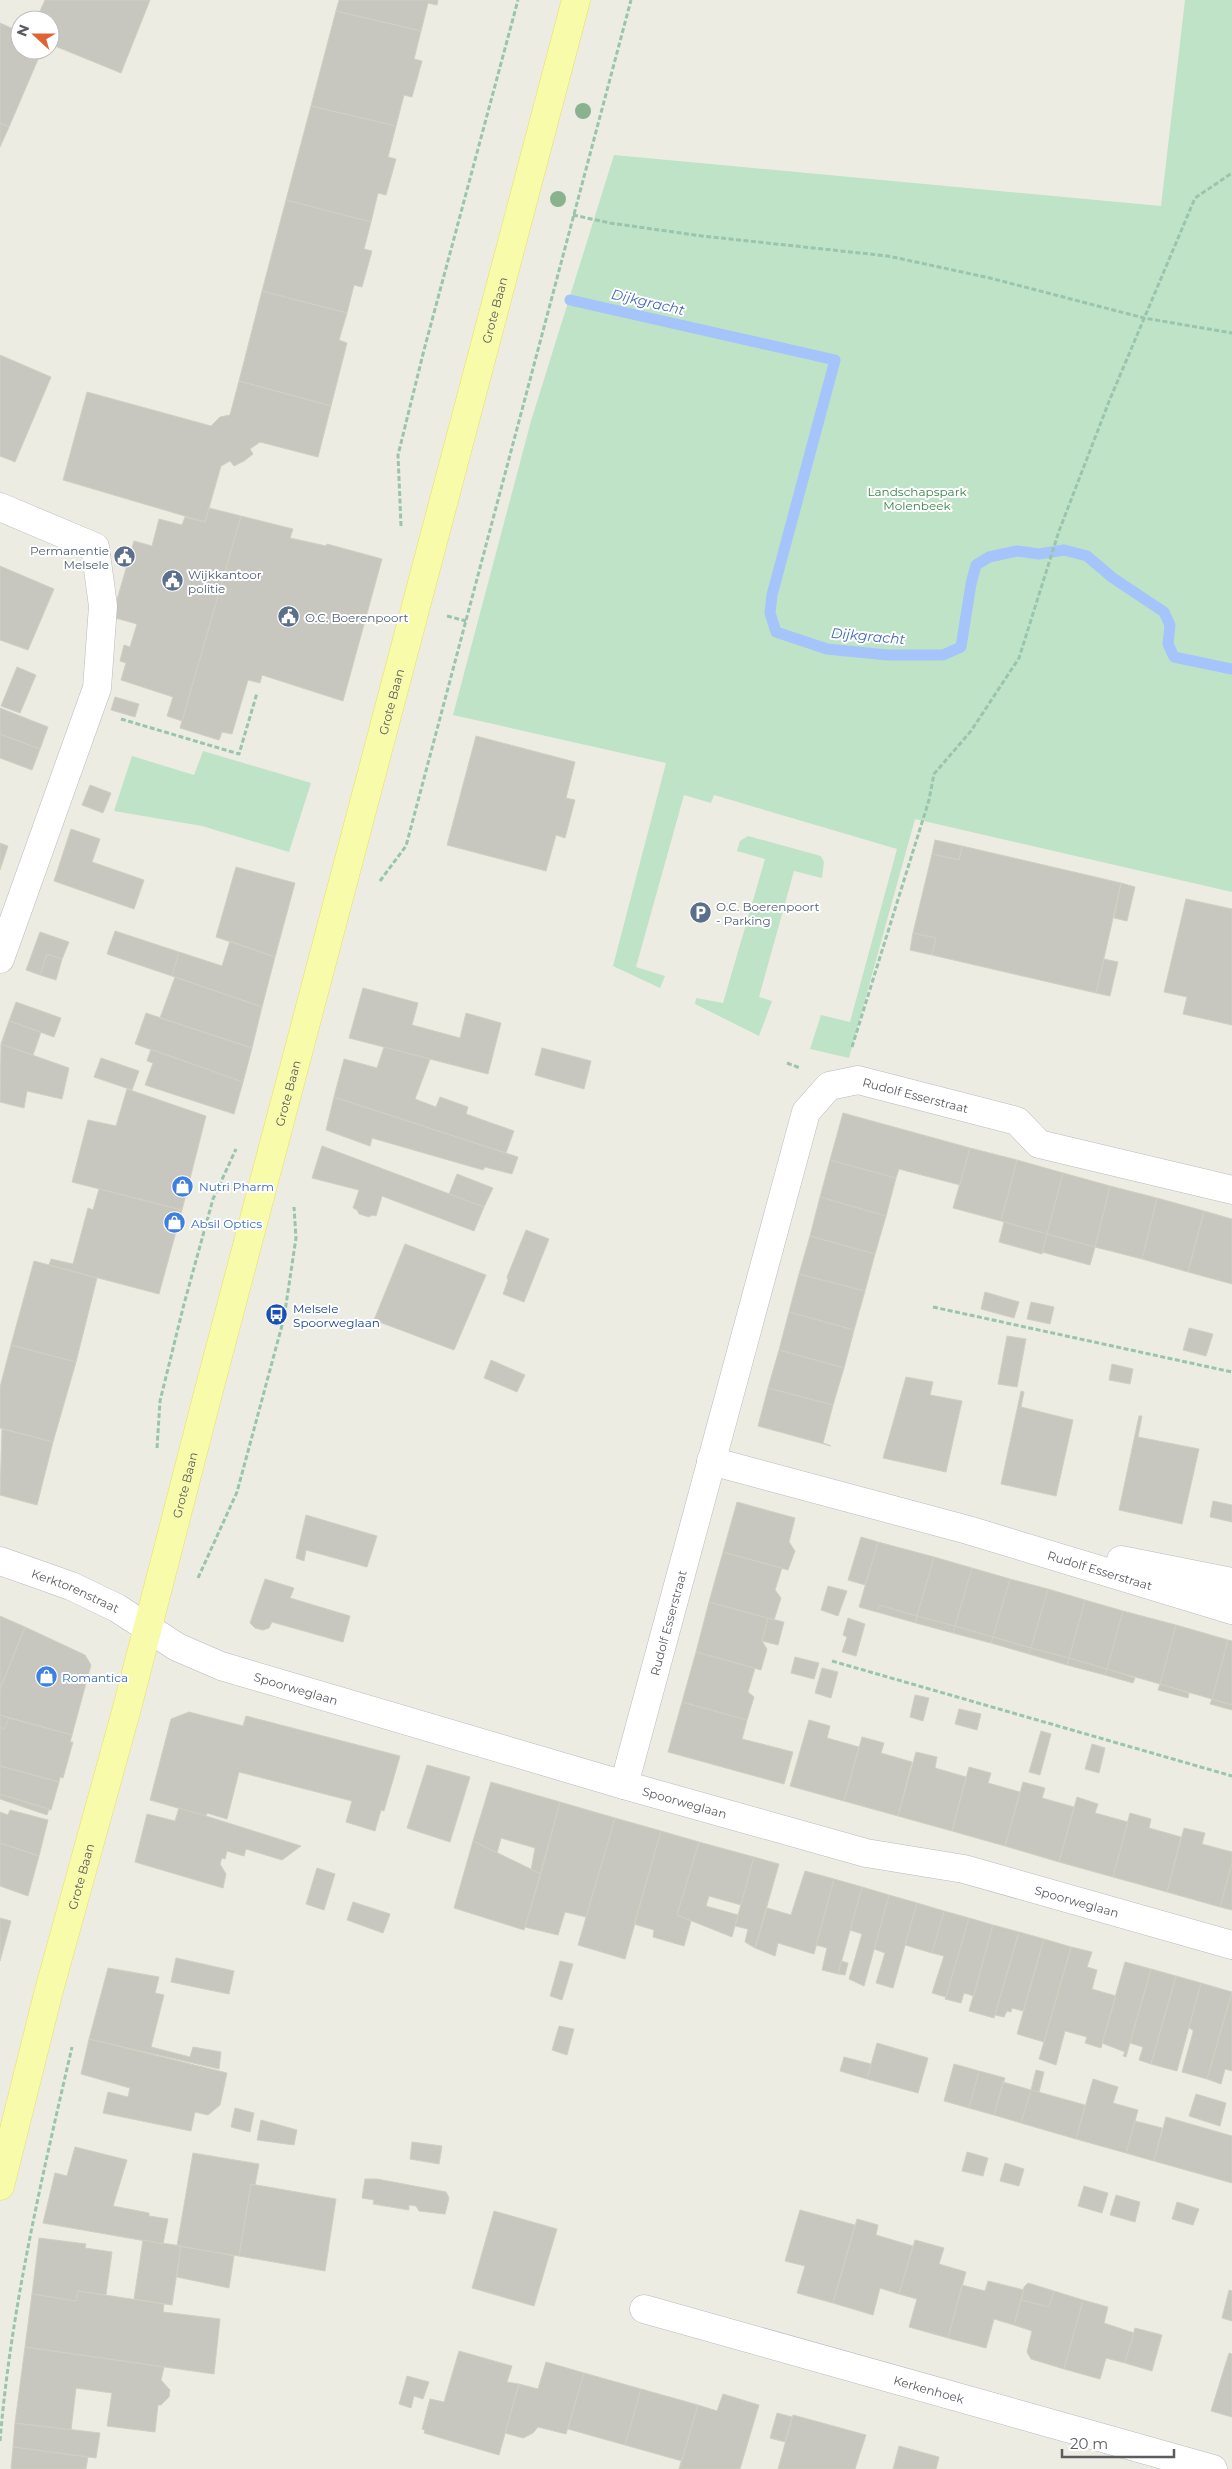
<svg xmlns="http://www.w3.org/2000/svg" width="1232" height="2469" font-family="Montserrat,sans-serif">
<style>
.green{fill:#bfe3c7}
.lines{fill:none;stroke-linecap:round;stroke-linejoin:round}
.stream{stroke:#a4c4fb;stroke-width:11}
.building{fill:#c8c7bf;stroke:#d1cfc1}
.minor-casing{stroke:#b8b9be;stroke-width:29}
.major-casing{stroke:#ebdf5d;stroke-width:29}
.path{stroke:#99c4ae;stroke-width:3;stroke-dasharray:5 2.5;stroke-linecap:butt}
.minor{stroke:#fff;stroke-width:28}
.major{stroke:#f8fba9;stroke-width:28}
.tree{fill:#8ab28f}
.labels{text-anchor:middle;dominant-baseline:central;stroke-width:4;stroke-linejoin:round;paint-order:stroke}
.street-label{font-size:12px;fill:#5b5c62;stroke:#fff}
.park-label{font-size:12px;fill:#39834b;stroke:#fff}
.service-label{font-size:12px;fill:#4e5e75;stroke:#fff;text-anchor:start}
.shop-label{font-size:12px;fill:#366cbe;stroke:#fff;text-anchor:start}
.transit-label{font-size:12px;fill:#164399;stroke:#fff;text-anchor:start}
.water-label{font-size:14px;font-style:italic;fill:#486abd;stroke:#fff}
</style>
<rect width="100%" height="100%" fill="#edece2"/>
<path class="green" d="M1185 0H1232V892L915 819 849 1058 810 1049 821 1015 850 1022 897 849 714 795 711 803 684 795 636 967 665 976 660 988 613 966 666 763 453 715 531 421 614 155 1161 206Z
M203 751 311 783 289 852 202 826 114 811 132 756 194 775Z
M748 836 821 856 824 862 822 878 794 871 759 997 772 1001 759 1036 695 1004 696 998 723 1003 765 859 737 851 740 841Z"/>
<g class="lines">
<path class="stream" d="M570 300 835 360 772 595 770 613 776 632 827 649 888 655H943L961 647 971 584 976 565 989 557 1017 551 1039 554 1064 550 1087 556 1113 578 1164 612 1170 625 1168 644 1174 657 1232 669"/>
</g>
<path class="building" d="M45 0H150L121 73 50 44V20H36Z
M339 0H438L437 5 428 3 421 31 336 11Z
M336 11 421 31 414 59 422 61 412 97 404 95 396 126 311 106Z
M0 23 20 32V50H42L9 127 0 123Z
M311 106 396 126 388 157 396 159 386 195 378 193 371 222 286 200Z
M0 123 9 127 0 147Z
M286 200 371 222 364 249 372 251 362 287 354 285 347 313 262 291Z
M262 291 347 313 339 340 347 343 331 406 239 381Z
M0 355 51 377 15 462 0 456Z
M239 381 331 406 318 457 260 442 250 449 253 454 244 461 234 466 230 461 221 466 205 522 63 480 87 392 211 426 220 417 230 415Z
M209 508 241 516 182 721 167 716 173 697 121 680 126 663 120 661 124 645 130 647 137 624 112 617 134 541 152 546 159 519 182 525 185 517 205 522Z
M241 516 293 529 290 538 326 546 327 544 382 559 343 701 262 675 260 683 248 680 232 734 222 732 219 740 180 728Z
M0 566 54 589 28 650 0 640Z
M17 667 36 675 20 713 1 706Z
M115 697 139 704 135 717 111 710Z
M0 708 48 727 40 749 0 734Z
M0 734 40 749 32 770 0 758Z
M476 736 575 762 566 798 575 800 565 838 556 835 546 871 447 845Z
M90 785 111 793 103 813 82 805Z
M71 829 100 839 92 862 144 880 134 909 54 881Z
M935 840 962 846 959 860 932 854Z
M0 843 8 846 0 870Z
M962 846 1121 883 1096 993 932 955 936 938 913 933 932 854 959 860Z
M236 867 295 883 275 957 216 937Z
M1121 883 1135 887 1127 921 1114 918Z
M1186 899 1232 909V1025L1183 1014 1187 997 1164 992Z
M115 931 179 952 172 976 107 954Z
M40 932 69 942 62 959 47 954 40 975 26 970Z
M913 933 936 938 932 955 910 950Z
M230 941 275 957 262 1007 172 976 179 952 222 966Z
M47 954 62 959 56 980 40 975Z
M1104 959 1118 962 1110 996 1096 993Z
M175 977 262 1007 252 1048 160 1018Z
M363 988 418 1003 412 1025 460 1038 466 1013 501 1023 488 1074 349 1038Z
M16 1002 61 1018 54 1037 9 1021Z
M146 1013 252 1048 243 1082 135 1044Z
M9 1021 41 1032 33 1055 1 1044Z
M1 1044 69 1068 62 1099 27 1091 24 1108 0 1102Z
M384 1047 430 1059 415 1099 436 1107 440 1097 468 1107 466 1114 514 1131 506 1153 334 1097 344 1059 377 1068Z
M542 1048 591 1061 584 1089 535 1075Z
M151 1049 243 1082 234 1114 145 1085 153 1063 147 1061Z
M101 1058 139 1071 132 1090 94 1077Z
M127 1089 206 1116 182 1210 72 1182 88 1120 116 1126Z
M334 1097 518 1157 512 1174 485 1167 483 1170 372 1138 370 1146 326 1130Z
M843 1113 970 1148 960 1185 899 1169 896 1178 830 1160Z
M322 1146 484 1207 474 1231 382 1196 376 1216 372 1215 369 1217 359 1214 357 1210 353 1208 359 1190 312 1178Z
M970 1148 1017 1160 1001 1221 953 1208Z
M830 1160 896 1178 886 1216 820 1197Z
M1017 1160 1063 1173 1047 1234 1001 1221Z
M1063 1173 1110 1186 1095 1247 1047 1234Z
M457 1174 493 1188 484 1207 449 1194Z
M1110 1186 1157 1198 1142 1259 1095 1247Z
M99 1189 182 1210 159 1294 49 1265 51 1259 73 1264 88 1208 93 1210Z
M820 1197 886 1216 875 1254 810 1236Z
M1157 1198 1204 1211 1188 1272 1142 1259Z
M1204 1211 1232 1219V1284L1188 1272Z
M1004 1222 1047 1234 1042 1254 999 1242Z
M526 1230 549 1239 524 1302 503 1294 508 1280 507 1277Z
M1047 1234 1095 1247 1090 1265 1042 1252Z
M810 1236 875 1254 865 1291 799 1274Z
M405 1244 486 1275 454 1350 374 1320Z
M34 1261 97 1278 76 1362 11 1345Z
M799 1274 865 1291 854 1330 789 1312Z
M985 1292 1019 1302 1014 1318 981 1309Z
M1031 1302 1054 1307 1050 1324 1027 1319Z
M789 1312 854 1330 844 1368 779 1350Z
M1189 1328 1213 1334 1206 1356 1183 1350Z
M1007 1336 1026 1339 1017 1387 998 1384Z
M11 1345 76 1362 53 1442 0 1428V1387Z
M779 1350 844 1368 833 1405 768 1388Z
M491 1360 525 1375 517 1392 484 1378Z
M1112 1364 1133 1369 1130 1384 1109 1380Z
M906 1377 933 1382 930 1395 962 1401 946 1472 883 1458Z
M768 1388 833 1405 823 1443 831 1446 758 1426Z
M1021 1391 1024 1392 1021 1407 1073 1420 1056 1496 1001 1484Z
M1139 1416H1142L1138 1437 1199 1449 1182 1524 1119 1510Z
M2 1429 53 1442 37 1505 0 1495Z
M1213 1501 1232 1505V1522L1210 1517Z
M737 1502 795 1518 789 1542 795 1551 788 1570 723 1552Z
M306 1515 377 1536 367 1567 306 1550 304 1561 296 1558Z
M861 1537 878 1542 865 1585 848 1580Z
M878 1542 934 1557 917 1616 879 1605 877 1612 859 1607Z
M723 1552 782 1568 775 1590 781 1598 774 1620 709 1602Z
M934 1557 972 1568 955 1626 917 1616Z
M972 1568 1010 1579 993 1637 955 1626Z
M265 1579 294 1588 290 1598 350 1616 343 1642 272 1622 269 1628 263 1630 255 1628 250 1623Z
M1010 1579 1048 1589 1031 1648 993 1637Z
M828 1586 847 1591 838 1616 821 1610Z
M1048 1589 1085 1600 1069 1658 1031 1648Z
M1085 1600 1123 1611 1107 1669 1069 1658Z
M709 1602 768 1618 762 1641 767 1649 761 1670 696 1652Z
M879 1605 917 1616 916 1623 877 1612Z
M1123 1611 1176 1625 1160 1684 1107 1669Z
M0 1616 25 1627 0 1689Z
M917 1616 955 1626 953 1633 916 1623Z
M768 1618 784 1622 778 1645 762 1641Z
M848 1618 865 1624 856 1656 842 1652 847 1637 843 1635Z
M1176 1625 1228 1640 1212 1699 1160 1684Z
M955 1626 993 1637 991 1643 953 1633Z
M25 1627 85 1655 91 1665 72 1735 0 1715V1689Z
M993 1637 1031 1648 1029 1654 991 1643Z
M1228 1640 1232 1641V1705L1212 1699Z
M1031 1648 1069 1658 1067 1665 1029 1654Z
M696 1652 755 1668 748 1692 754 1697 747 1720 682 1702Z
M795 1657 819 1663 814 1679 791 1673Z
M1069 1658 1107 1669 1105 1675 1067 1665Z
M822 1668 838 1672 831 1698 815 1693Z
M1107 1669 1135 1678 1133 1683 1105 1675Z
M1160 1684 1189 1693 1188 1698 1158 1690Z
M915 1695 929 1698 923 1721 910 1717Z
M1212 1699 1232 1705V1710L1210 1704Z
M682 1702 747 1720 742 1739 793 1752 784 1784 668 1752Z
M959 1709 981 1714 977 1730 955 1724Z
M189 1712 243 1726 246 1716 400 1756 384 1811 381 1810 375 1831 346 1822 352 1801 239 1772 227 1819 207 1813 206 1816 150 1800 171 1719Z
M0 1715 9 1718 4 1729 0 1727Z
M9 1718 72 1735 70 1742H73L63 1778 60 1777 59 1782 0 1766V1727L4 1729Z
M809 1720 830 1726 827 1738 859 1747 844 1801 790 1786Z
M1041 1731 1051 1734 1040 1775 1029 1772Z
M862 1737 884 1743 881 1753 912 1762 898 1816 844 1801Z
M1092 1744 1105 1748 1099 1773 1085 1769Z
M916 1752 937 1757 935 1768 966 1777 952 1831 898 1816Z
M427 1765 470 1777 450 1842 407 1828Z
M0 1766 59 1782 51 1810 0 1794Z
M969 1767 991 1773 988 1783 1020 1792 1005 1846 952 1831Z
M491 1782 560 1802 541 1874 531 1870 535 1848 501 1838 497 1853 473 1841Z
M1023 1782 1045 1788 1042 1798 1074 1807 1059 1862 1005 1846Z
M0 1794 49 1809 47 1815 0 1799Z
M1077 1797 1098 1804 1095 1813 1128 1822 1113 1877 1059 1862Z
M560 1802 615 1818 586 1917 565 1912 558 1935 525 1927Z
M179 1808 206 1816 301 1846 282 1860 246 1849 244 1856 227 1851 225 1859 222 1858 220 1864 226 1874 223 1888 135 1862 147 1814 175 1821Z
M10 1810 48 1820 39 1856 0 1843V1812L8 1815Z
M1130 1813 1151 1819 1149 1828 1181 1837 1167 1892 1113 1877Z
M615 1818 661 1831 625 1959 578 1945Z
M1184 1828 1205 1833 1202 1844 1232 1852V1863L1220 1907 1167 1892Z
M661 1831 699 1842 677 1915 691 1921 684 1946 653 1937 654 1930 634 1924Z
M473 1841 541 1874 524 1930 454 1908Z
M699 1842 754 1857 741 1905 709 1896 706 1906 738 1915 732 1937 677 1915Z
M0 1843 39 1856 28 1896 0 1886Z
M754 1857 779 1864 755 1948 745 1942 748 1929 735 1926Z
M1232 1863V1910L1220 1907Z
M317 1868 335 1874 324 1910 306 1904Z
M805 1871 834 1879 814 1954 778 1943 775 1956 755 1948 767 1908 791 1915Z
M834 1879 862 1887 838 1974 822 1970 827 1948 816 1945Z
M862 1887 889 1895 864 1986 849 1979 862 1934 850 1930Z
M889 1895 917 1903 893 1988 876 1983 885 1953 874 1949Z
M353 1902 390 1914 383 1933 347 1920Z
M917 1903 944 1911 932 1953 905 1945Z
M944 1911 969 1918 946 1997 932 1993 944 1956 932 1953Z
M0 1918 11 1921 0 1961Z
M969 1918 993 1925 974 1996 964 1993 961 2003 945 1999 946 1997Z
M993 1925 1019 1932 994 2018 969 2011Z
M1019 1932 1044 1939 1023 2011 1012 2008 1011 2012 1007 2011 1004 2017 995 2015Z
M1044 1939 1071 1947 1044 2042 1017 2034Z
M1071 1947 1092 1952 1087 1967 1097 1970 1092 1989 1116 1996 1101 2048 1085 2043 1087 2037 1065 2031 1056 2065 1039 2059Z
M176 1958 234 1971 229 1994 171 1982Z
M560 1961 573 1964 562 2000 550 1996Z
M841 1961 848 1963 845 1975 838 1974Z
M1125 1962 1151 1969 1126 2057 1123 2056 1125 2052 1102 2043Z
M108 1968 159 1977 155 1993 164 1995 151 2047 190 2057 193 2047 221 2052 219 2069 89 2039Z
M1151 1969 1176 1976 1151 2064 1139 2060 1143 2047 1130 2043Z
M1176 1976 1201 1983 1177 2071 1151 2064Z
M1201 1983 1232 1992 1207 2079 1182 2072 1193 2032V2030L1189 2028Z
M1232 1992V2071L1225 2069 1221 2084 1207 2079Z
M559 2026 574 2029 567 2055 552 2050Z
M89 2039 227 2073 220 2105 208 2115 195 2112 191 2131 103 2113 108 2092 128 2097 130 2088 81 2074Z
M877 2043 928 2058 918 2093 867 2079Z
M844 2057 871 2064 867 2079 840 2071Z
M954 2064 979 2071 969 2108 944 2101Z
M1036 2070 1044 2072 1039 2092 1031 2090Z
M979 2071 1005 2078 994 2115 969 2108Z
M1093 2079 1118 2087 1113 2103 1138 2110 1126 2153 1076 2139Z
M1003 2082 1031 2090 1021 2123 994 2115Z
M1031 2090 1085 2105 1076 2139 1021 2123Z
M1196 2094 1226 2103 1220 2126 1189 2116Z
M235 2108 254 2113 250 2132 231 2127Z
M1166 2117 1232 2136V2183L1154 2161Z
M261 2120 297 2130 294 2145 257 2140Z
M1135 2121 1162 2128 1154 2161 1126 2153Z
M412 2142 442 2146 439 2164 410 2159Z
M75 2147 127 2160 113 2206 149 2213V2216L168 2219 163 2244 43 2223 55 2173 67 2176Z
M967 2152 988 2158 983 2176 962 2171Z
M193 2153 259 2164 255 2185 251 2184 239 2256 177 2246Z
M1005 2163 1024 2169 1019 2186 1000 2181Z
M365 2179H377L446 2192 449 2198 445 2214 419 2211 416 2206 409 2205V2210L373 2204 374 2200 362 2198Z
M251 2184 336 2199 325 2271 239 2256Z
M1084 2186 1108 2193 1102 2213 1078 2206Z
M1116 2195 1140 2202 1135 2222 1110 2215Z
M1177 2202 1199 2209 1193 2225 1172 2219Z
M800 2210 855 2225 833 2303 797 2293 805 2266 785 2261Z
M494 2211 557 2229 534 2306 472 2288Z
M857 2219 878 2225 876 2235 913 2246 899 2294 880 2288 873 2315 833 2303Z
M39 2238 86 2244 85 2248 112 2252 106 2295 78 2291 76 2301 32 2294Z
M143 2240 181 2246 172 2305 134 2299Z
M915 2240 944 2248 939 2264 966 2272 948 2338 909 2327 917 2299 899 2294Z
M181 2246 234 2256 229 2288 177 2277Z
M988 2281 1024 2290 1014 2325 994 2319 986 2348 948 2338 962 2285 985 2291Z
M1028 2283 1054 2291 1049 2307 1021 2300 1024 2287Z
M1229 2290 1232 2291V2321L1222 2318Z
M78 2291 164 2304 163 2312 220 2319 214 2374 25 2347 32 2294 76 2301Z
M1054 2291 1083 2300 1064 2369 1031 2359 1027 2352 1032 2331 1014 2325 1021 2300 1049 2307Z
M1083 2300 1108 2307 1104 2323 1134 2333 1125 2363 1106 2358 1100 2379 1064 2369Z
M1135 2328 1162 2335 1152 2371 1125 2363Z
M25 2347 164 2367 161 2380 170 2390 169 2397 161 2405H158L155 2432 107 2426 112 2393 76 2388 71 2430 15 2423Z
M459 2351 512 2366 507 2382 519 2384 499 2455 424 2433 425 2430 422 2429 430 2399 444 2402Z
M1229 2353 1232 2354V2417L1211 2411Z
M546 2362 584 2373 566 2434 538 2427 533 2433 523 2438 505 2433 519 2384 538 2389Z
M584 2373 641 2389 625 2445 568 2429Z
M407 2376 429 2382 423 2399 414 2396 411 2408 399 2404Z
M641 2389 698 2405 682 2461 625 2445Z
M723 2394 759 2405 740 2469H679L698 2405 717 2411Z
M777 2413 792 2417 785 2442 770 2438Z
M793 2415 866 2435 855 2469H778Z
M15 2423 100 2433 96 2458 13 2447Z
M899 2446 939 2457 936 2469H893Z
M13 2447 88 2457 86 2469H11Z"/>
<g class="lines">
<defs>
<g id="minor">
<path d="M0 507 95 547 103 606 97 688 0 959"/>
<path id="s1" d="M711 1461 968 1530 1232 1610"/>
<path d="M1121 1560 1232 1582"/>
<path id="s2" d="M0 1561 71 1586 117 1608 177 1647 221 1666 624 1785 866 1853 964 1869 1232 1945"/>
<path id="s3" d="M624 1785 806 1112 829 1086 858 1080 1017 1121 1039 1144 1232 1190"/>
<path id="s4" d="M644 2309 1213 2469"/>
</g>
<g id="major">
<path id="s5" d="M0 2186 48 1994 127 1708 210 1386 576 0"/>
</g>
</defs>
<use href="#minor" class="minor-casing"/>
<use href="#major" class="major-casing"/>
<path class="path" d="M573 215 610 223 702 236 888 256 990 278 1144 318 1232 333
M401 526 398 455 424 350 518 0
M447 616 466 621
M121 719 239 754 257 693
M380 881 406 846 631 0
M852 1047 929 800 934 774 971 731 1019 658 1059 531 1110 399 1195 198 1232 173
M787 1063 800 1068
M933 1307 1232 1372
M157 1448 160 1401 184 1304 213 1199 236 1149
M198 1578 237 1492 284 1318 296 1238 294 1207
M832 1661 1232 1776
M0 2441C11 2308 42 2177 72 2047"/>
<use href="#minor" class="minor"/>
<use href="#major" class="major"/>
</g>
<g class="tree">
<circle cx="583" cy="111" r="8"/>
<circle cx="558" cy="199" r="8"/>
</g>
<defs>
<symbol id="civic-disc" viewBox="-11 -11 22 22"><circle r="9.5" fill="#5c6f8a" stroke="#fff"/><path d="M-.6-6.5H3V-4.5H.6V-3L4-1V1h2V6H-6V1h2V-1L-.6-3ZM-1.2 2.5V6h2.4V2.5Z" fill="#fff"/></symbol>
<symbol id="parking-disc" viewBox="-11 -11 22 22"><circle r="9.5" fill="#5c6f8a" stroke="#fff"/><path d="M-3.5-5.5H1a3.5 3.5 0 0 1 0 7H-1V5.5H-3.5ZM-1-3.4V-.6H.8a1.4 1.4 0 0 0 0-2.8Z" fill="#fff"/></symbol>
<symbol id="shop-disc" viewBox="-11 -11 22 22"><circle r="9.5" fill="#3f7fe0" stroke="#fff"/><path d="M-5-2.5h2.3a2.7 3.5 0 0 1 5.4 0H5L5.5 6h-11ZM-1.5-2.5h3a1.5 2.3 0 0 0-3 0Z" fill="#fff"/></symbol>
<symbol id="bus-disc" viewBox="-11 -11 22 22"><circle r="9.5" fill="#1a4fb4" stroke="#fff"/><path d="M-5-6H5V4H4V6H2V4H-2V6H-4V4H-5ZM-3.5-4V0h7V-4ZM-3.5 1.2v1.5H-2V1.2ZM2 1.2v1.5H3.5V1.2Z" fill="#fff"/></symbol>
</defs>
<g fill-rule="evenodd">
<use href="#civic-disc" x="112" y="544" width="25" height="25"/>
<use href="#civic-disc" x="160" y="568" width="25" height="25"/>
<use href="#civic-disc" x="276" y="604" width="25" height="25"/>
<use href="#parking-disc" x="688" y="900" width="25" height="25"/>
<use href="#shop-disc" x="170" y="1174" width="25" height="25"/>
<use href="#shop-disc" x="162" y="1210" width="25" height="25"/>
<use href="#bus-disc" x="264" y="1302" width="25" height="25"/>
<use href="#shop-disc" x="34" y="1664" width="25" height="25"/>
</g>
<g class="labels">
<g class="street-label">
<text stroke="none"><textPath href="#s5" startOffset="1940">Grote Baan</textPath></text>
<text stroke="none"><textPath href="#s5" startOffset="1535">Grote Baan</textPath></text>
<text stroke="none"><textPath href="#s5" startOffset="1130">Grote Baan</textPath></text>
<text stroke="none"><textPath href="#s3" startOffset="821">Rudolf Esserstraat</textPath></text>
<text stroke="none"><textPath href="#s5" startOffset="725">Grote Baan</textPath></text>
<text stroke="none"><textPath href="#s1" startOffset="404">Rudolf Esserstraat</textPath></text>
<text stroke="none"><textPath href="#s2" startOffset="81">Kerktorenstraat</textPath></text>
<text stroke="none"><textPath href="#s3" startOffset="168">Rudolf Esserstraat</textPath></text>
<text stroke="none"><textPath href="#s2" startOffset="324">Spoorweglaan</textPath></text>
<text stroke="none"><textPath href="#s2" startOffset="729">Spoorweglaan</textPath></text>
<text stroke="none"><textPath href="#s5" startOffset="320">Grote Baan</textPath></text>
<text stroke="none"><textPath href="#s2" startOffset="1134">Spoorweglaan</textPath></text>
<text stroke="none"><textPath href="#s4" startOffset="296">Kerkenhoek</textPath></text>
</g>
<g class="park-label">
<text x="917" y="491">Landschapspark<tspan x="917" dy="14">Molenbeek</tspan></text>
</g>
<g class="service-label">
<text x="109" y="550" text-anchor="end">Permanentie<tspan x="109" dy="14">Melsele</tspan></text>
<text x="188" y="574">Wijkkantoor<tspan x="188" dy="14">politie</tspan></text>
<text x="305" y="617">O.C. Boerenpoort</text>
<text x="716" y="906">O.C. Boerenpoort<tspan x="716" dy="14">- Parking</tspan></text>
</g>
<g class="shop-label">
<text x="199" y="1186">Nutri Pharm</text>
<text x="191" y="1223">Absil Optics</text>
<text x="62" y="1677">Romantica</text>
</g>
<g class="transit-label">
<text x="293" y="1308">Melsele<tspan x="293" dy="14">Spoorweglaan</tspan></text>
</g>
<g class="water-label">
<text transform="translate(648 302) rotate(13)">Dijkgracht</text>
<text transform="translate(868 636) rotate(5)">Dijkgracht</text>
</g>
</g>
<g transform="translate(35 35) rotate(291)"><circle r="24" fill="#ffffff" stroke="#bdbec0"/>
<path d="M0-4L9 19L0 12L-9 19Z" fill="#e16334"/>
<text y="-8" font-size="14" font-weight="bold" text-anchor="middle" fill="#5b5c62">N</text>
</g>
<path d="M1062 2449v8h112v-8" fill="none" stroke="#5b5c62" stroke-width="2.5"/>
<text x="1070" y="2449" font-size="15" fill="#5b5c62" stroke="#ffffff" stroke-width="4" paint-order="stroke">20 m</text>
</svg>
